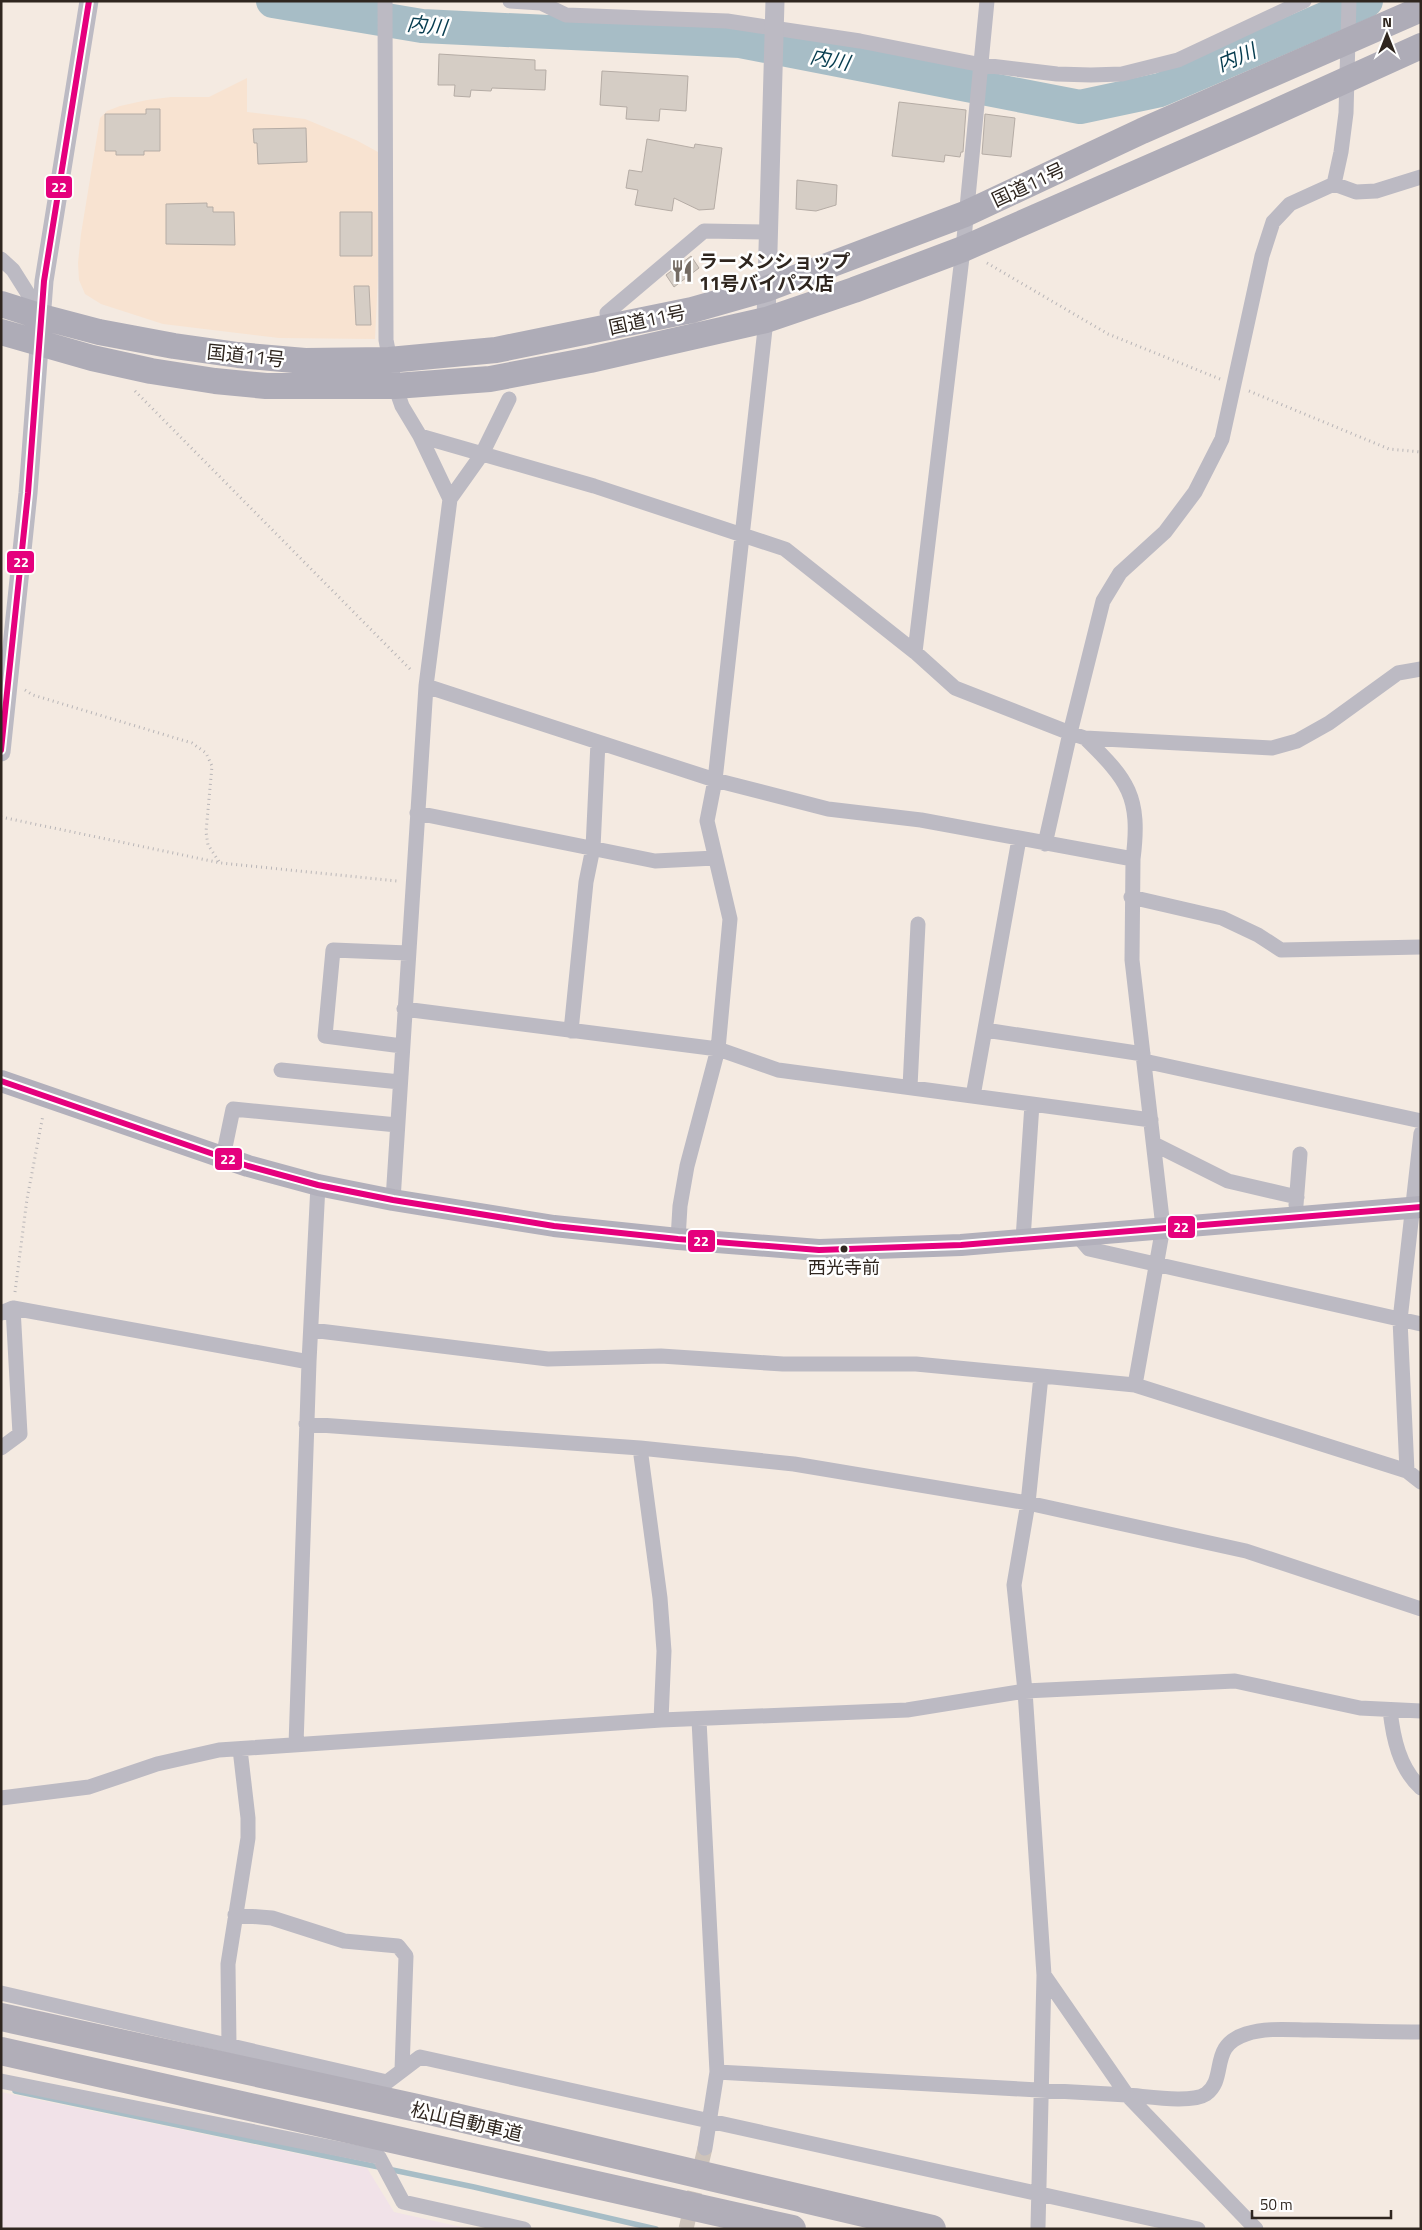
<svg xmlns="http://www.w3.org/2000/svg" width="1422" height="2230" font-family="'Titillium Web','Noto Sans JP',sans-serif">
<style>
.built{fill:#f8e3d1}
.industrial{fill:#f1e2e8}
.lines{fill:none;stroke-linecap:round;stroke-linejoin:round}
.stream{stroke:#a7bdc6;stroke-width:5.5}
.river{stroke:#a7bdc6;stroke-width:34}
.building{fill:#d5cdc5;stroke:#b5aca5}
.minor-tunnel{stroke:#cdc3ba;stroke-width:15;stroke-dasharray:15 8;stroke-linecap:butt}
.path{stroke:#b8b5b7;stroke-width:3;stroke-dasharray:1 4;stroke-linecap:butt}
.minor{stroke:#bcbac3;stroke-width:15}
.tertiary{stroke:#bcbac3;stroke-width:19}
.secondary{stroke:#b2b0bb;stroke-width:22}
.trunk{stroke:#aeacb7;stroke-width:26}
.motorway{stroke:#b1aeb8;stroke-width:28}
.bus-1-casing{stroke:#fff;stroke-width:10}
.bus-1{stroke:#e5007d;stroke-width:6}
.bus-dot{fill:#2f261f;stroke:#fff;stroke-width:2}
.labels{text-anchor:middle;dominant-baseline:central;stroke-width:5;stroke-linejoin:round;paint-order:stroke}
.bus-label{font-size:18px;fill:#2f261f;stroke:#fff}
.street-label{font-size:19px;fill:#2f261f;stroke:#fff}
.poi-label{font-size:19px;font-weight:bold;fill:#2f261f;stroke:#fff;text-anchor:start}
.water-label{font-size:20px;font-style:italic;fill:#063c4f;stroke:#fff}
.line-badge{stroke:#fff;stroke-width:2}
.badge-label{font-size:14px;text-anchor:middle;font-weight:bold;fill:#fff}
</style>
<rect width="100%" height="100%" fill="#f4eae1"/>
<path class="built" d="M247 78V112L305 119 356 140 378 152V276L375 339 279 338 163 324 101 304 85 294 79 280 78 263 81 234 100 118 107 111 120 106 147 100 171 97H209Z"/>
<path class="industrial" d="M1 2092 367 2168 394 2212 470 2229H1Z"/>
<g class="lines">
<path class="stream" d="M15 2091 474 2187 656 2229"/>
<path class="river" d="M273 1 422 26 740 41 1080 107 1160 90 1366 1"/>
</g>
<path class="building" d="M439 54 535 60V70H546L545 90 492 88 491 91 471 90 470 97 454 96 455 85H438Z
M602 71 688 76 686 111 660 109 659 121 626 119 627 107 600 105Z
M899 102 966 110 963 152H961L960 157 945 155 944 162 892 156Z
M146 109H160V151H144V155H116V151H105V114H146Z
M985 114 1015 118 1011 157 982 154Z
M306 128 307 162 258 164 257 143H254L253 129Z
M647 139 694 148 695 144 722 148 714 209 699 210 674 198 672 211 635 205 638 190 626 188 629 170 642 172Z
M797 180 837 185 836 205 816 211 796 209Z
M207 203V207H213V212H234L235 245 166 244V204Z
M340 212H372V256H340Z
M691 256 699 268 674 287 666 275Z
M354 286H369L371 325H356Z"/>
<g class="lines">
<path class="minor-tunnel" d="M686 2229 705 2148"/>
<path class="path" d="M987 263 1108 334 1220 379
M135 391 412 671
M1249 391 1389 449 1421 452
M25 690 33 695 192 743 206 753 212 766 206 832 208 845 220 863
M1 817 221 863 397 881
M15 1292 27 1199 43 1115"/>
<path class="minor" d="M385 1 386 340 395 386 402 406 420 436 450 499 426 686 393 1200
M510 1 541 3V1
M541 3 566 15 727 21 860 41 982 65 1057 74 1091 75 1122 74 1178 60 1304 1
M1334 184 1356 192 1376 191 1421 177
M1 259 13 270 42 316
M610 327 607 313 704 231 767 232
M420 436 594 486 785 549 915 652 955 688 1070 733 1085 738 1272 748 1297 741 1329 723 1398 673 1421 669
M450 499 482 454 509 399
M915 652 963 249 987 1
M426 686 715 780 828 809 921 820 1133 859 1132 960 1163 1227 1135 1385
M1085 738C1128 780 1141 796 1133 859
M417 813 655 861 715 858
M1045 844 1070 733 1103 601 1120 573 1165 532 1195 492 1222 439 1262 256 1273 222 1290 204 1334 184 1341 152 1346 113 1349 1
M1131 897 1222 918 1258 935 1281 950 1421 947
M404 1009 718 1049 778 1070 1151 1120
M985 1030 1143 1054
M571 1031 586 882 593 848 598 742
M402 1046 325 1036 333 950 408 953
M1144 1061 1421 1121
M281 1070 400 1082
M910 1087 918 924
M973 1096 1019 839
M1154 1144 1228 1181 1297 1197
M223 1157 233 1109 397 1125
M1296 1205 1300 1154
M1077 1235 1089 1249 1421 1324
M678 1239 680 1206 687 1166 718 1049 730 919 707 821 715 780 766 320
M1023 1239 1032 1104
M1 1313 13 1308 309 1362
M311 1330 548 1359 661 1356 783 1364H916L1135 1385 1407 1471 1421 1482
M1041 1376 1028 1503 1014 1585 1025 1691 1044 1975 1127 2095 1256 2229
M306 1424 640 1448 794 1464 1028 1503 1246 1551 1421 1609
M1 1448 20 1434 13 1308
M640 1448 660 1598 664 1651 661 1720
M1407 1471 1400 1320 1421 1133
M1390 1710C1393 1737 1399 1768 1421 1788
M699 1720 717 2072 705 2148
M296 1745 309 1362 318 1185
M1 1798 89 1787 157 1764 219 1750 661 1720 907 1710 1025 1691 1235 1681 1360 1708 1421 1711
M235 1915 272 1918 344 1941 398 1946 406 1956 402 2070
M1 1993 387 2082 420 2057 1198 2229
M229 2045 228 1964 248 1838V1818L240 1749
M717 2072 1127 2095C1145 2096 1191 2104 1206 2094 1228 2078 1208 2046 1246 2034 1267 2027 1292 2030 1314 2030 1350 2031 1385 2032 1421 2032
M1 2081 379 2157 403 2202 524 2229
M1038 2227 1044 1975"/>
<path class="tertiary" d="M766 320 775 1
M1 752 28 493 44 281 89 1"/>
<path class="secondary" d="M1 1081 248 1166 318 1185 393 1200 554 1226 678 1239 819 1250 961 1245 1421 1207"/>
<path class="trunk" d="M1 304 42 317 99 332 174 346 238 355 305 361 389 360 496 350 692 310 766 289 965 214 1142 131 1421 9
M1 332 92 358 151 371 215 381 266 386H395L490 379 590 360 766 320 854 290 963 249 1251 123 1421 46"/>
<path class="motorway" d="M1 2017 417 2108 932 2229
M1 2051 792 2229"/>
<defs>
<path id="bus-1" d="M1 750 28 493 44 281 89 1
M1 1081 248 1166 318 1185 393 1200 554 1226 678 1239 819 1250 961 1245 1421 1207"/>
</defs>
<use href="#bus-1" class="bus-1-casing"/>
<use href="#bus-1" class="bus-1"/>
</g>
<defs>
<symbol id="restaurant-bare" viewBox="-9 -9 18 18"><path d="M-5-6h1v4h1v-4h1v4h1v-4h1v5L-1.5 .5V6h-2V.5L-5-1ZM5-6V6H3V1.5H1.5Q1.5-4 5-6Z" fill="#746b63" stroke="#fff" stroke-width="2.5" paint-order="stroke"/></symbol>
</defs>
<g fill-rule="evenodd">
<use href="#restaurant-bare" x="666" y="255" width="32" height="32"/>
</g>
<circle class="bus-dot" cx="844" cy="1249" r="4.5"/>
<g class="labels">
<g class="bus-label">
<text x="844" y="1267">西光寺前</text>
</g>
<g class="street-label">
<text transform="translate(1028 184) rotate(-25)">国道11号</text>
<text transform="translate(647 319) rotate(-12)">国道11号</text>
<text transform="translate(246 355) rotate(6)">国道11号</text>
<text transform="translate(467 2121) rotate(13)">松山自動車道</text>
</g>
<g class="poi-label">
<text x="699" y="260">ラーメンショップ<tspan x="699" dy="22">11号バイパス店</tspan></text>
</g>
<g class="water-label">
<text transform="translate(427 25) rotate(6)">内川</text>
<text transform="translate(1236 57) rotate(-23)">内川</text>
<text transform="translate(830 59) rotate(11)">内川</text>
</g>
</g>
<g class="line-badge">
<rect x="45" y="175" width="28" height="24" rx="5" fill="#e5007d"/>
<rect x="6" y="550" width="29" height="24" rx="5" fill="#e5007d"/>
<rect x="214" y="1147" width="29" height="24" rx="5" fill="#e5007d"/>
<rect x="1167" y="1215" width="29" height="24" rx="5" fill="#e5007d"/>
<rect x="687" y="1229" width="29" height="24" rx="5" fill="#e5007d"/>
</g>
<g class="badge-label">
<text x="59" y="192">22</text>
<text x="21" y="567">22</text>
<text x="228" y="1164">22</text>
<text x="1181" y="1232">22</text>
<text x="701" y="1246">22</text>
</g>
<rect width="1422" height="2230" fill="none" stroke="#2f261f" stroke-width="5"/>
<g transform="translate(1387 35)" stroke="#ffffff" stroke-width="4" paint-order="stroke">
<path d="M0-4L9 19L0 12L-9 19Z" fill="#2f261f"/>
<text y="-8" font-size="14" font-weight="bold" text-anchor="middle" fill="#2f261f">N</text>
</g>
<path d="M1252 2210v8h139v-8" fill="none" stroke="#2f261f" stroke-width="2.5"/>
<text x="1260" y="2210" font-size="15" fill="#2f261f" stroke="#ffffff" stroke-width="4" paint-order="stroke">50 m</text>
</svg>
